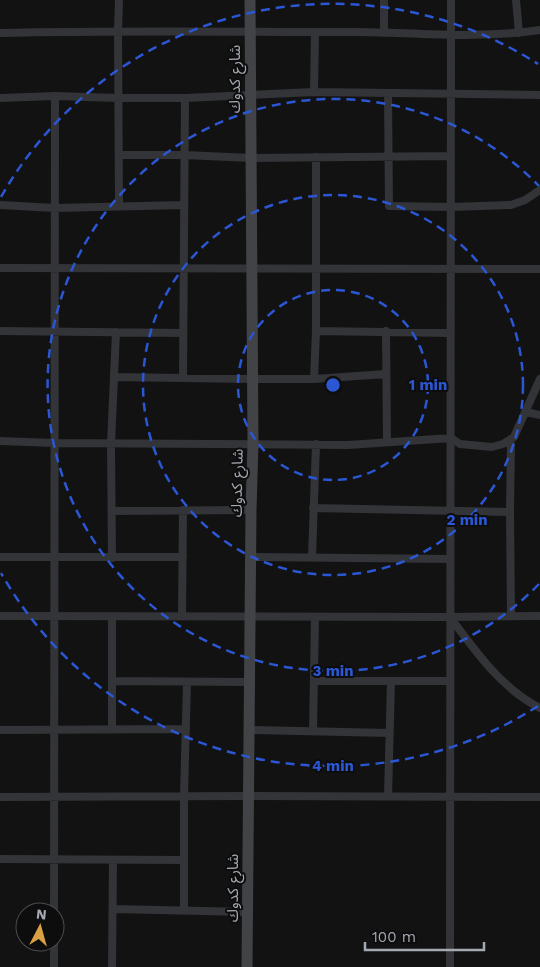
<svg xmlns="http://www.w3.org/2000/svg" width="540" height="967" font-family="'Work Sans','Noto Sans Arabic',sans-serif">
<style>
.lines{fill:none;stroke-linecap:round;stroke-linejoin:round}
.street{stroke:#333438;stroke-width:8}
.secondary{stroke:#424347;stroke-width:11}
.ring{fill:none;stroke:#2b57d4;stroke-width:2.5;stroke-dasharray:9 6}
.labels{text-anchor:middle;dominant-baseline:central;stroke-width:4;stroke-linejoin:round;paint-order:stroke}
.street-label{font-size:15px;fill:#a5aab2;stroke:#0d0d0e}
.centre{fill:#2b57d4;stroke:#0d0d0e;stroke-width:2.5}
.ring-label{font-size:15px;text-anchor:middle;font-weight:bold;fill:#2b57d4;stroke:#0d0d0e;stroke-width:4;stroke-linejoin:round;paint-order:stroke}
</style>
<rect width="100%" height="100%" fill="#121213"/>
<g class="lines">
<path class="street" d="M119 0 118 30 119 206
M516 0 519 33
M0 33C120 30 239 32 359 32 419 33 480 39 540 30
M384 33V0
M314 92 315 32
M388 93 389 206 451 207 511 205 525 200 540 190
M0 98 55 96 119 98H185L314 92 540 95
M119 155H184L251 158 451 156
M0 205 55 208 184 205
M0 268 540 269
M0 331 183 333
M316 331 450 333
M386 331 387 442
M114 377 251 379H314L386 374
M183 378 185 98
M314 379 316 331V157
M526 412 540 415
M0 441 54 443 348 445 451 438 460 444 492 447 503 444 514 437 540 379
M313 508 510 512 511 439
M112 511 251 510
M510 512 511 616
M0 557H183
M250 557 450 559
M312 557 316 444
M112 558 111 444 116 332
M0 616 450 617 540 616
M112 616V730
M182 616 183 510
M450 617C475 651 502 689 540 708
M112 681 249 682
M314 681H450
M0 730 186 729
M249 730 389 733
M313 731 315 617
M0 797 248 796 540 797
M388 797 391 681
M0 859 184 860
M113 909 247 912
M184 910V796L187 682
M54 912 55 96
M54 967V942
M112 967 113 860
M450 967 451 0"/>
<path class="secondary" d="M247 967 251 510 253 443 250 0"/>
</g>
<g class="ring">
<circle cx="333" cy="385" r="95"/>
<circle cx="333" cy="385" r="190"/>
<path d="M539 584A286 286 0 1 1 539 186"/>
<path d="M538 706A381 381 0 0 1 1 573M1 197A381 381 0 0 1 538 64"/>
</g>
<g class="labels">
<g class="street-label">
<text transform="translate(235 79) rotate(-90)">شارع كدوك</text>
<text transform="translate(237 483) rotate(-89)">شارع كدوك</text>
<text transform="translate(233 888) rotate(-90)">شارع كدوك</text>
</g>
</g>
<circle cx="333" cy="385" r="8" class="centre"/>
<g class="ring-label">
<text x="428" y="390">1 min</text>
<text x="467" y="525">2 min</text>
<text x="333" y="676">3 min</text>
<text x="333" y="771">4 min</text>
</g>
<g transform="translate(40 927) rotate(6)"><circle r="24" fill="#0d0d0e" stroke="#4a4c50"/>
<path d="M0-4L9 19L0 12L-9 19Z" fill="#daa043"/>
<text y="-8" font-size="14" font-weight="bold" text-anchor="middle" fill="#a5aab2">N</text>
</g>
<path d="M365 942v8h119v-8" fill="none" stroke="#a5aab2" stroke-width="2.5"/>
<text x="372" y="942" font-size="15" fill="#a5aab2" stroke="#0d0d0e" stroke-width="4" paint-order="stroke">100 m</text>
</svg>
